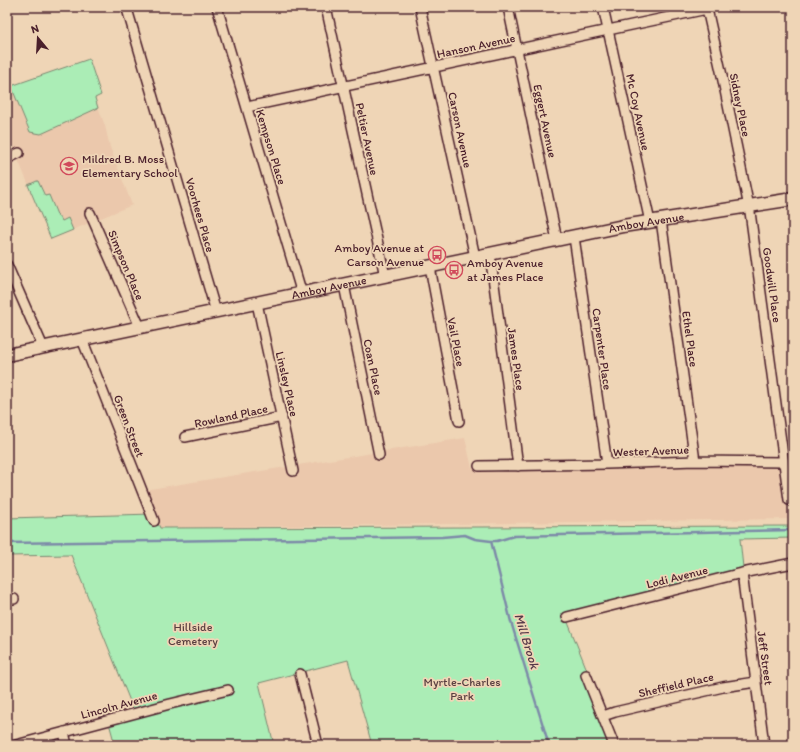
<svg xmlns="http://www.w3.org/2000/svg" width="800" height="752" font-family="Itim,sans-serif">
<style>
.built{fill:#ebc8ac}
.green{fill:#abedb6;stroke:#7a8670}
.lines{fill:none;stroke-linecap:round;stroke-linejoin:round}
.stream{stroke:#7d8aa8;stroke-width:2.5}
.street-casing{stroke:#4a1f2b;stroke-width:12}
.secondary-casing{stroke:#4a1f2b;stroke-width:15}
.street{stroke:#efd5b6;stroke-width:9}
.secondary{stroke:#efd5b6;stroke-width:12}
.labels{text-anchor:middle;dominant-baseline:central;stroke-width:3.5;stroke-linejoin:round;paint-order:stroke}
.street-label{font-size:12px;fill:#4a1f2b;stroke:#efd5b6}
.poi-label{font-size:12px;fill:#4a1f2b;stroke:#efd5b6;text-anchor:start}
.park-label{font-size:12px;fill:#593e40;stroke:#efd5b6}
.water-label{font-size:13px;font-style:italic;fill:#573a4a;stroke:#efd5b6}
</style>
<rect width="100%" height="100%" fill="#efd5b6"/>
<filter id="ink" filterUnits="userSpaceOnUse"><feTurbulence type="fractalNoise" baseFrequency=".025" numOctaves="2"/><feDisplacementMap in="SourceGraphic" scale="8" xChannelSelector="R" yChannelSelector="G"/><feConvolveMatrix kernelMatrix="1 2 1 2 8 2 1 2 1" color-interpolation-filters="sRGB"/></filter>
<g filter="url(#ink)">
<path class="built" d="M89 59 101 95 95 98 105 126 110 147 132 205 51 239 7 133V88Z
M465 438 472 468 785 463 790 519 160 528 144 490Z"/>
<path class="green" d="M89 59 101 95 95 98 98 108 41 134 30 132 11 86Z
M37 181H38L45 196 49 195 58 217H60L62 221 68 218 73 230 51 239 28 185Z
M154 514 160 528 793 526V538L740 539 744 577 567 620 617 745H372L348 660 259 683 274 745H115L109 723 136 716 71 555 7 556V518Z"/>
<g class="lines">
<path class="stream" d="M491 541 511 622 549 745
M7 543 442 537 465 535 475 539 491 541H497L514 536 793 530"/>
<defs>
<path id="street" d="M217 7 302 294
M326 7 385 276
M420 7 475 257
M508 7 557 240
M603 7 650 222
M127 9 216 312
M707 9 721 71 750 212 789 500
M247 107 707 9 710 7
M7 159 19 153
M90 213 140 327
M661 220 695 461
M574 237 607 464
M490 254 518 466
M7 265 43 347
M430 267 459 421
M344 285 379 455
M257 303 293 471
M82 339 154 521
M185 437 282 417
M479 466 607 464 695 461 784 462
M742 573 764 745
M7 599H14
M567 617 742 573 793 563
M300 674 318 745
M586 675 614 745
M603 716 615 712 723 687 756 682
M64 732 67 745
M16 745 170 704 228 690"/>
<g id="secondary">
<path id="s1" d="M7 355 623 226 793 199"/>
</g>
</defs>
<use href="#street" class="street-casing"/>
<use href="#secondary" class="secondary-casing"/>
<use href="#street" class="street"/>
<use href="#secondary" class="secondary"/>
</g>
</g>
<defs>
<symbol id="school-ring" viewBox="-11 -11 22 22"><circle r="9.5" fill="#efd5b6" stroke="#d1495b" stroke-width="1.5"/><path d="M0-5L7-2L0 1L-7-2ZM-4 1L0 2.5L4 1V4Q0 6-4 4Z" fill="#d1495b"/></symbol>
<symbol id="bus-ring" viewBox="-11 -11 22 22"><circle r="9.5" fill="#efd5b6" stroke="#d1495b" stroke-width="1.5"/><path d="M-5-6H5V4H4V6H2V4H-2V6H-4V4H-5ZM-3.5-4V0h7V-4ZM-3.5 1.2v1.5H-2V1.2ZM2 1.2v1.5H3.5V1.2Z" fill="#d1495b"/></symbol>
</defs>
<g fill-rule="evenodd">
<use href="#school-ring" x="59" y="156" width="20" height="20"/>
<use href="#bus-ring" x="427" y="245" width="20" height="20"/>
<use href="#bus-ring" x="444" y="260" width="20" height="20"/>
</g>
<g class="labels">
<g class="street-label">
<text transform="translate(476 46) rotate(-12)">Hanson Avenue</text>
<text transform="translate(740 105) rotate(78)">Sidney Place</text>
<text transform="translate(638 112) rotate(78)">Mc Coy Avenue</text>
<text transform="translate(545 121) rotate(78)">Eggert Avenue</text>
<text transform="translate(460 130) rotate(78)">Carson Avenue</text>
<text transform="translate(367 139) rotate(78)">Peltier Avenue</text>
<text transform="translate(271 147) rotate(73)">Kempson Place</text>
<text transform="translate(200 215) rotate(74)">Voorhees Place</text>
<text stroke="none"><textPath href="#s1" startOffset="653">Amboy Avenue</textPath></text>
<text transform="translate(126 265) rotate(67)">Simpson Place</text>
<text transform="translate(772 285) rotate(82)">Goodwill Place</text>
<text stroke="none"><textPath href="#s1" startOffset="329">Amboy Avenue</textPath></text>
<text transform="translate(690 339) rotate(82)">Ethel Place</text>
<text transform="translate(456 342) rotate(79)">Vail Place</text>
<text transform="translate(602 349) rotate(82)">Carpenter Place</text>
<text transform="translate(516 359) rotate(82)">James Place</text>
<text transform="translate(373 367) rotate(78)">Coan Place</text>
<text transform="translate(287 384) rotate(77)">Linsley Place</text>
<text transform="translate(231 416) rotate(-12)">Rowland Place</text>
<text transform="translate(129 426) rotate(69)">Green Street</text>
<text transform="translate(651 451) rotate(-2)">Wester Avenue</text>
<text transform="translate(677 577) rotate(-14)">Lodi Avenue</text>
<text transform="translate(765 658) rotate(82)">Jeff Street</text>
<text transform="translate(676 685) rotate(-13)">Sheffield Place</text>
<text transform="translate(119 705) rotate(-15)">Lincoln Avenue</text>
</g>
<g class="poi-label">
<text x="82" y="159">Mildred B. Moss<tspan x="82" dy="14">Elementary School</tspan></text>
<text x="424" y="248" text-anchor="end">Amboy Avenue at<tspan x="424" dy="14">Carson Avenue</tspan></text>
<text x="467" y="263">Amboy Avenue<tspan x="467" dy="14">at James Place</tspan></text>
</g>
<g class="park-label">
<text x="193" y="627">Hillside<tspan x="193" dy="14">Cemetery</tspan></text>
<text x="462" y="682">Myrtle-Charles<tspan x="462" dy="14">Park</tspan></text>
</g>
<g class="water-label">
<text transform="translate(527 641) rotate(73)">Mill Brook</text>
</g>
</g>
<rect width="800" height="752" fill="none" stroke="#efd5b6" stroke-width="24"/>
<rect x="12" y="12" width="776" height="728" fill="none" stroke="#4a1f2b" stroke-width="1.5" filter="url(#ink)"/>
<g transform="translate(38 38) rotate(342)" stroke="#efd5b6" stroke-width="3" paint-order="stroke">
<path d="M0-3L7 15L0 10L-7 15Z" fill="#4a1f2b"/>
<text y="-6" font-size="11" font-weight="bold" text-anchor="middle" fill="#4a1f2b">N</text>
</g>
</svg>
